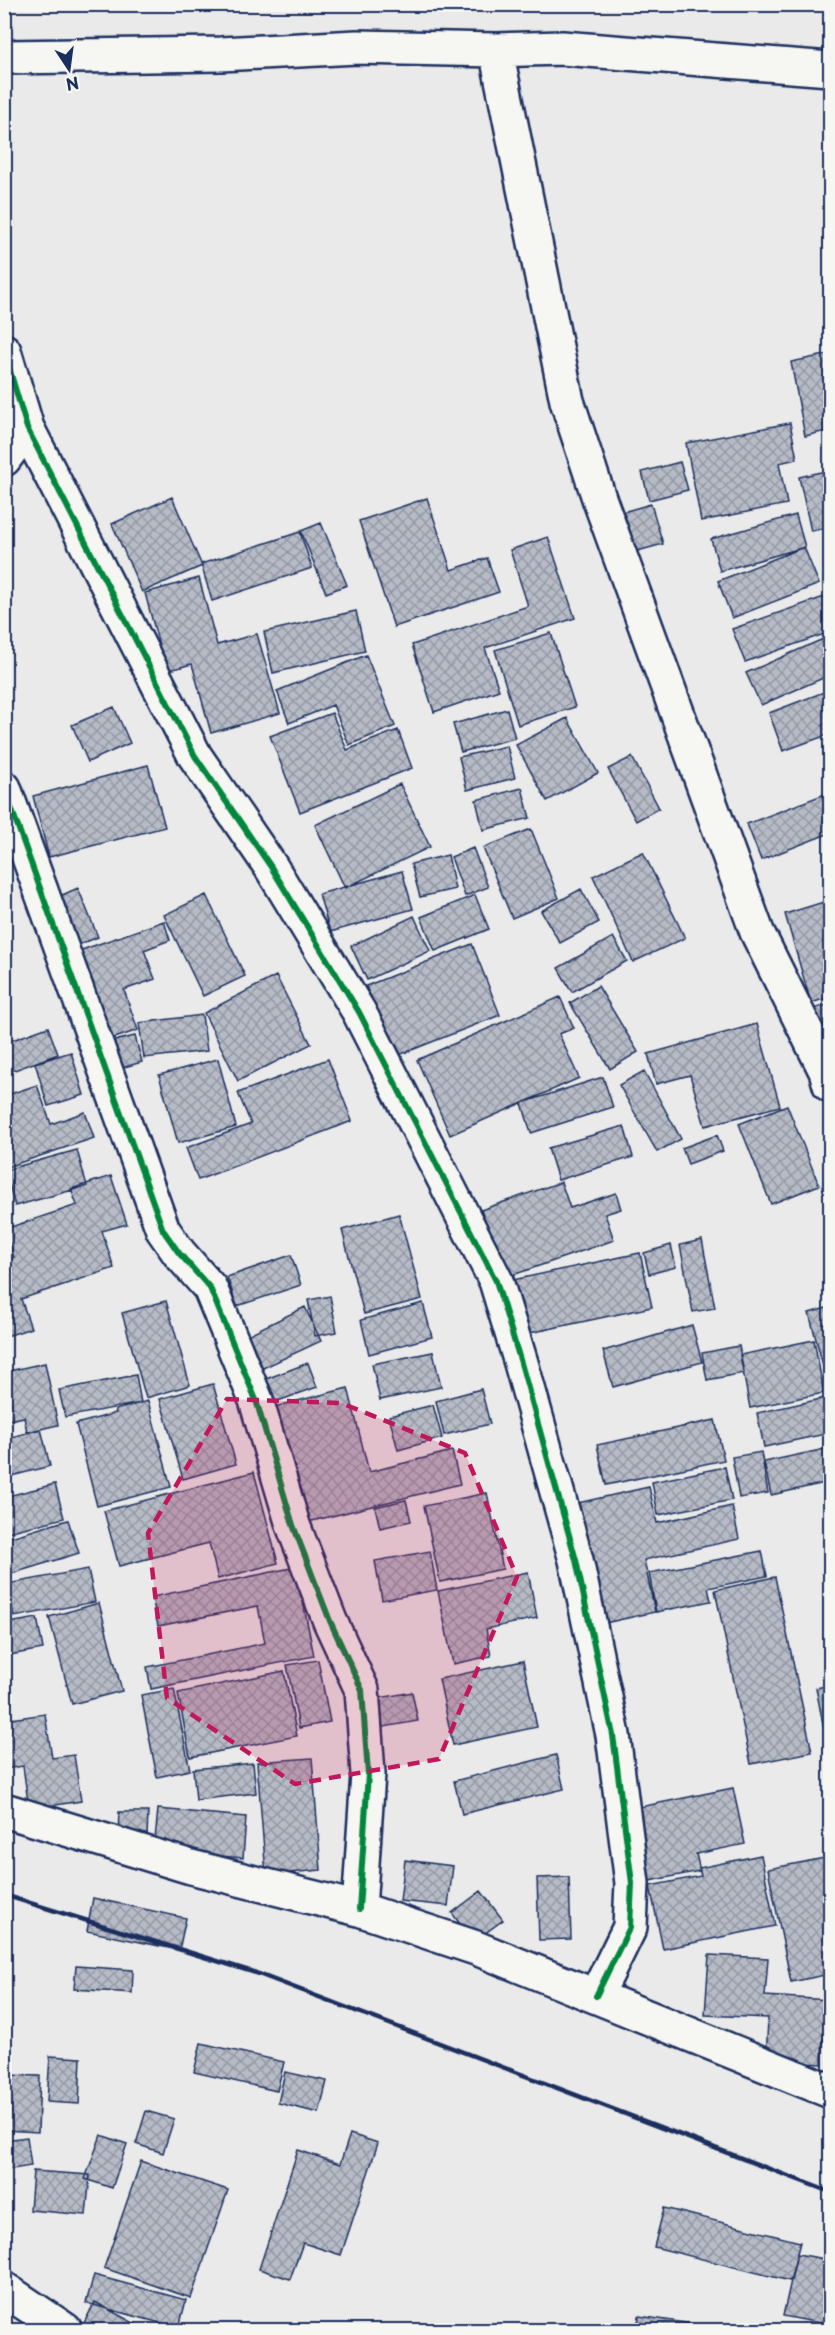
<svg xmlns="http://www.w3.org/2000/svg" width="835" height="2335" font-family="'Playpen Sans',sans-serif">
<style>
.building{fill:url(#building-cross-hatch);stroke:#1b2f5e;stroke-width:1.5}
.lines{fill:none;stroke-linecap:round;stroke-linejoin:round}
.minor-casing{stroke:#1b2f5e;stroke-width:38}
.minor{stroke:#f6f6f2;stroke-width:33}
.rail{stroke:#1b2f5e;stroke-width:4.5}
.cycleway-casing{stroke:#f6f6f2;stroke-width:10}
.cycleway{stroke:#00873e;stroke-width:6}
.marked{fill:#c2185b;fill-opacity:0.2;stroke:#c2185b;stroke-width:4.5;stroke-dasharray:12 8;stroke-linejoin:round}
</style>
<defs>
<pattern id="building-cross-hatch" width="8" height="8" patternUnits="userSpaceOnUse" patternTransform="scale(1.5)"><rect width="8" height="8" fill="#b6bbc6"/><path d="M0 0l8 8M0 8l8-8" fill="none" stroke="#9398a4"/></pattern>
</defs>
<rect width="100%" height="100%" fill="#e9eae9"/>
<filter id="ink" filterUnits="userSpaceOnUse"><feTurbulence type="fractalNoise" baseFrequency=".0167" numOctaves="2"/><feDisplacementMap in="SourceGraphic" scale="12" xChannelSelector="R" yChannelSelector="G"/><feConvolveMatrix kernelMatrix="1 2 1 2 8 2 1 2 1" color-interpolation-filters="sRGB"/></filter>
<g filter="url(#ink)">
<path class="building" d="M830 354V430L805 436 791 362Z
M790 423 797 459 779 463 787 504 701 521 686 443Z
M680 462 688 490 649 500 642 472Z
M830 470V527L811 531 799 477Z
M172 497 202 566 142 592 112 524Z
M427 498 451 570 487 558 499 592 394 627 359 521Z
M651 504 663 544 630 553 619 513Z
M796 515 805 547 720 571 711 539Z
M321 523 347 585 326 593 301 531Z
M300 532 312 568 212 601 201 564Z
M548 537 575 618 485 648 499 690 434 712 412 645 528 606 510 550Z
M804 547 819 584 732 618 718 581Z
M199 578 217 645 257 634 280 713 211 733 192 664 166 671 145 593Z
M827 596 830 606V632L745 662 732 629Z
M356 611 365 651 273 673 264 632Z
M551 633 575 707 518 725 495 650Z
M830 636V675L761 705 746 673Z
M366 655 395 726 349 745 333 705 289 723 277 691Z
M829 690 830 734 783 751 769 713Z
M114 707 130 743 88 762 72 725Z
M507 709 515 738 461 752 453 724Z
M332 713 347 750 398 730 412 768 300 812 270 736Z
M567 718 598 773 547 801 516 745Z
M507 746 515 778 467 790 459 757Z
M632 757 659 808 636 821 608 769Z
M148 765 165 827 49 857 33 796Z
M400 784 430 847 345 888 315 825Z
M522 788 530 818 483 830 476 800Z
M830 792V833L761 860 747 824Z
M531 829 559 898 512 918 483 848Z
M473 848 488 887 465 896 451 857Z
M643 852 685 938 633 962 593 876Z
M448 855 455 889 420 897 411 864Z
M402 871 413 909 330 932 319 894Z
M78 888 98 937 71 948 51 900Z
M581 889 599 922 560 943 541 911Z
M206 895 245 976 203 996 164 915Z
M475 895 489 929 435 951 421 917Z
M830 900V997L811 1003 785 914Z
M414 916 430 951 367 980 351 946Z
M164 921 170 940 144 950 155 979 124 990 138 1030 109 1040 76 952Z
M613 937 627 961 572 992 558 968Z
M472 944 500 1015 394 1057 366 986Z
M276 976 311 1044 238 1081 204 1013Z
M598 986 638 1052 610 1069 570 1003Z
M560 997 574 1028 559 1034 579 1078 450 1135 417 1060Z
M830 1004V1035L821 1038 813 1009Z
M202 1015 207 1051 144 1058 139 1023Z
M757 1024 780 1106 705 1126 690 1075 656 1084 648 1054Z
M48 1027 58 1054 4 1074V1043Z
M135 1036 142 1062 121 1068 114 1041Z
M71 1052 84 1095 48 1106 35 1063Z
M218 1059 236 1127 178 1143 159 1075Z
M328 1059 352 1121 198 1180 186 1148 251 1124 238 1093Z
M644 1071 681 1139 657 1152 619 1085Z
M603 1077 613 1107 531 1133 522 1103Z
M37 1085 51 1124 85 1112 94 1138 4 1168V1096Z
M787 1105 819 1185 771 1204 739 1124Z
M624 1126 633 1157 558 1180 548 1148Z
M717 1135 723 1151 688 1164 682 1148Z
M77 1150 87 1186 15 1206 5 1170Z
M111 1176 127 1224 102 1231 114 1268 21 1299 31 1328 4 1337V1260L14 1257 5 1229 77 1205 71 1189Z
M561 1182 570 1208 616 1193 621 1209 605 1214 614 1240 504 1278 481 1210Z
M399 1214 422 1299 364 1314 342 1230Z
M702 1240 715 1308 693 1312 680 1245Z
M671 1245 676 1267 649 1274 644 1253Z
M640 1253 652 1307 520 1335 508 1281Z
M291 1255 301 1285 237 1306 227 1277Z
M330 1296 337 1332 315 1336 308 1300Z
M166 1301 190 1385 146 1398 122 1313Z
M423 1303 432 1337 369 1354 361 1320Z
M305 1307 321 1341 263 1368 247 1335Z
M830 1307V1387L829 1388 809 1313Z
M692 1325 702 1362 613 1387 603 1351Z
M814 1340 824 1393 750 1408 740 1355Z
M739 1346 744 1373 707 1380 702 1353Z
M433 1352 441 1387 380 1400 372 1364Z
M45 1363 58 1425 27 1432 24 1417 4 1421V1372Z
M308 1363 317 1387 275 1402 266 1379Z
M136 1375 141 1403 65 1417 59 1390Z
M213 1384 236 1464 183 1479 160 1399Z
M348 1388 369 1472 452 1451 460 1484 304 1523 274 1407Z
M481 1389 490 1424 444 1435 436 1401Z
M830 1397V1433L764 1447 757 1413Z
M148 1401 171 1487 97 1506 76 1424 116 1413 115 1410Z
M433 1405 442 1438 398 1450 389 1416Z
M715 1420 724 1460 606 1485 597 1445Z
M41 1429 50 1466 4 1478V1439Z
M830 1448V1482L771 1495 764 1462Z
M761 1452 768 1493 739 1498 732 1457Z
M725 1467 732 1500 658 1515 652 1482Z
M254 1472 278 1563 218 1579 209 1543 119 1566 104 1511Z
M55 1484 64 1518 4 1533V1497Z
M649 1487 657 1523 732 1506 739 1539 644 1560 655 1612 600 1624 573 1504Z
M487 1493 503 1569 440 1582 424 1506Z
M406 1500 411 1521 380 1528 375 1507Z
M68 1520 79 1553 7 1575 4 1568V1539Z
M430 1551 437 1590 382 1600 375 1561Z
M762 1551 767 1576 708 1588 711 1601 656 1612 649 1573Z
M296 1567 314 1656 151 1689 147 1667 265 1643 258 1606 158 1626 152 1597Z
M88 1569 95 1602 14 1617 7 1584Z
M528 1572 537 1618 486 1629 491 1656 453 1664 438 1591Z
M775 1577 812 1752 751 1764 715 1590Z
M99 1603 122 1691 72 1704 49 1617Z
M37 1618 43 1649 4 1656V1624Z
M318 1660 330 1722 299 1728 287 1665Z
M523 1661 537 1727 453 1745 439 1679Z
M284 1671 297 1736 190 1757 178 1693Z
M830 1685V1727L824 1729 816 1688Z
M174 1689 190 1770 157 1777 141 1695Z
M412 1692 418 1721 373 1729 368 1700Z
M45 1714 52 1758 74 1755 81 1801 29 1809 23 1766 4 1769V1720Z
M556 1755 564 1789 462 1814 454 1781Z
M312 1758 321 1870 266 1875 257 1762Z
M253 1763 256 1793 196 1800 193 1769Z
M733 1788 745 1844 696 1854 700 1871 644 1882 630 1809Z
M158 1809 246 1817 243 1858 154 1850Z
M119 1812H148L147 1836H118Z
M761 1855 775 1926 663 1949 650 1886 701 1876 699 1868Z
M830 1857V1974L791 1982 768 1869Z
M405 1860 453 1866 448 1906 400 1901Z
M569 1877 571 1939 539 1940 537 1878Z
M481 1891 503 1920 473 1942 452 1913Z
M93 1898 186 1918 179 1950 87 1931Z
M709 1955 768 1958 765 1996 830 2000V2039H823L822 2064 766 2061 768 2018 705 2015Z
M76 1966 133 1970 132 1993 74 1989Z
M201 2043 284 2062 277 2091 194 2072Z
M50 2056 81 2058 79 2104 47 2102Z
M285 2072 327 2081 319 2113 278 2103Z
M4 2075 40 2076 38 2132 4 2130Z
M146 2111 174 2119 163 2153 136 2144Z
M350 2134 378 2143 341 2255 303 2243 290 2279 259 2269 298 2150 340 2164Z
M101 2135 127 2144 112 2188 85 2179Z
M27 2137 31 2166 7 2170 4 2140Z
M141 2161 228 2190 191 2298 104 2268Z
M33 2171 90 2175 86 2215 30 2210Z
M664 2208 800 2242 790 2281 654 2247Z
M797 2254 830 2260V2325L783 2316Z
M94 2275 186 2300 179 2328 86 2303Z
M95 2302 141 2327 139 2330H98L84 2323Z
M639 2316 720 2328 719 2330H637Z"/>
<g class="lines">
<defs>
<path id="minor" d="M496 50 567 401 600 501 757 932 826 1071 830 1085
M4 57 221 54 357 47 496 50 562 48 830 69
M4 351 27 428 195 756 271 867 359 1012 496 1281 521 1363 576 1560 613 1735 632 1883 630 1927 596 1996
M4 459 27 428
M4 788 163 1230 179 1253 210 1288 256 1400 293 1525 330 1621 362 1690 368 1774 359 1909
M4 1810 191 1867 359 1909 476 1948 830 2091
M4 2289 65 2330"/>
</defs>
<use href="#minor" class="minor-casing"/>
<use href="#minor" class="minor"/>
<path class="rail" d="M4 1895 256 1973 830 2192"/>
<defs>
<path id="cycleway" d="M4 351 27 428 195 756 271 867 359 1012 496 1281 521 1363 576 1560 613 1735 632 1883 630 1927 596 1996
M4 788 163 1230 179 1253 210 1288 256 1400 293 1525 330 1621 362 1690 368 1774 359 1909"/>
</defs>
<use href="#cycleway" class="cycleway-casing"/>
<use href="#cycleway" class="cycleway"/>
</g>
</g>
<path class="marked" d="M227 1399 341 1403 465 1453 517 1577 439 1759 295 1784 167 1698 148 1533Z"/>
<rect width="835" height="2335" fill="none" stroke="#f6f6f2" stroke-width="24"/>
<rect x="12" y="12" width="811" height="2311" fill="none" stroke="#1b2f5e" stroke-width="2" filter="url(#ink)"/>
<g transform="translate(69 69) rotate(167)" stroke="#f6f6f2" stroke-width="4.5" paint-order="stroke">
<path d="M0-4.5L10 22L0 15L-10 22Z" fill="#1b2f5e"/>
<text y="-9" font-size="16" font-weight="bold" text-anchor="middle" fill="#1b2f5e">N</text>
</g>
</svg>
